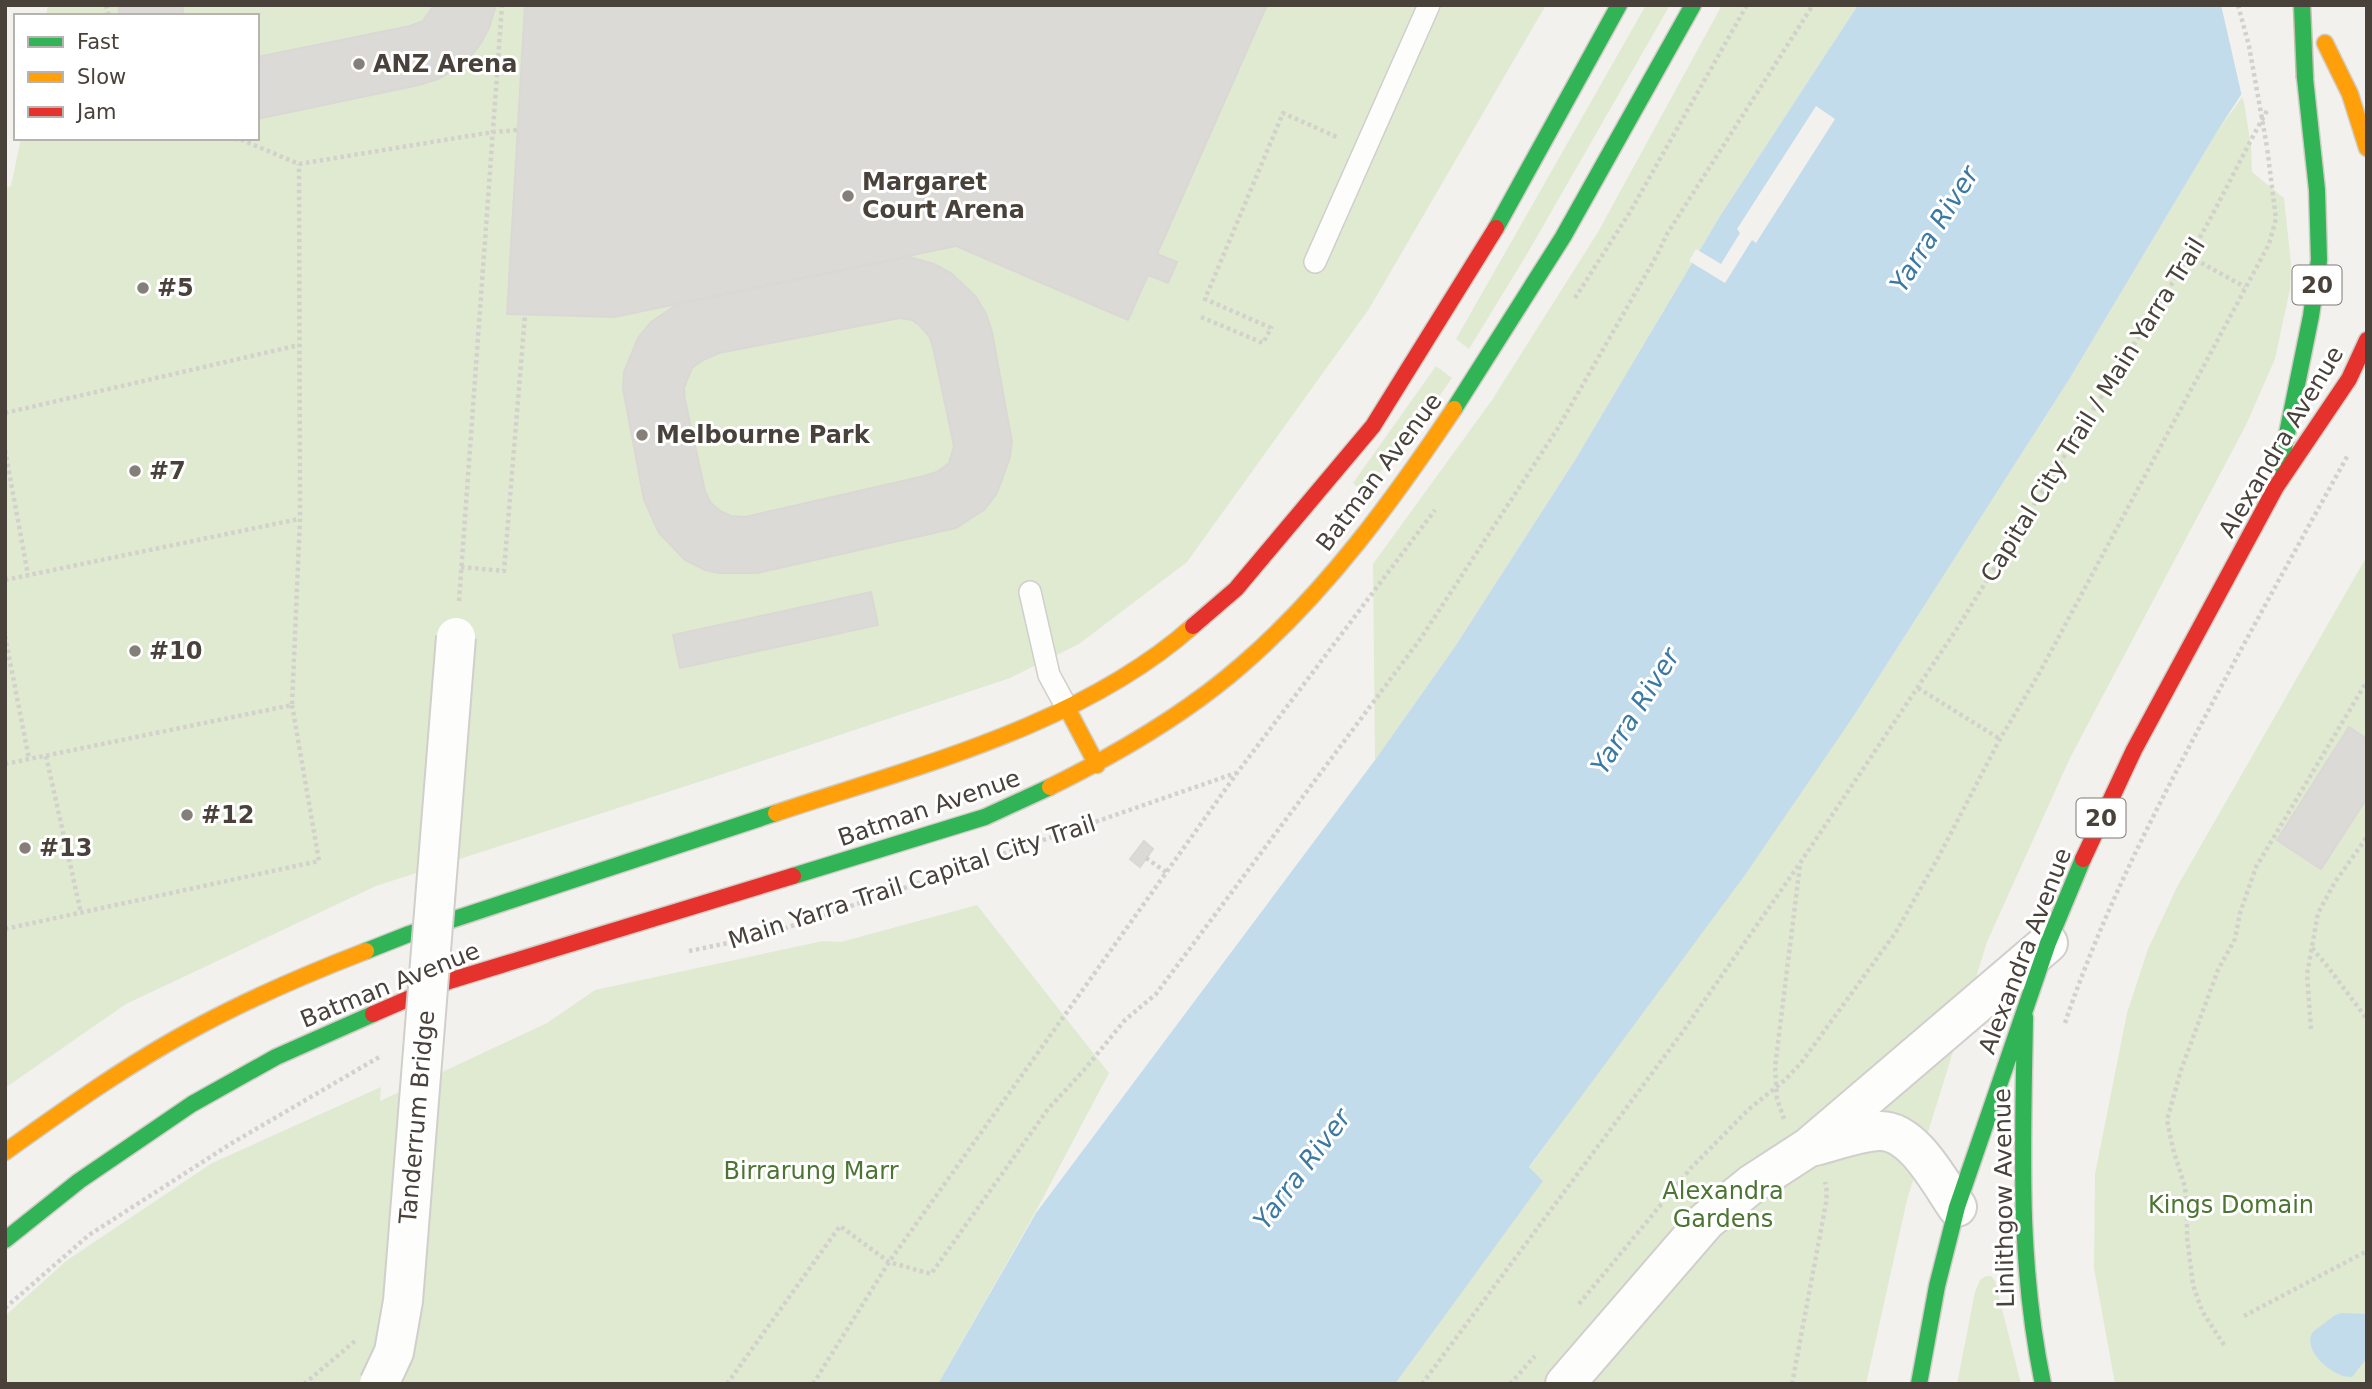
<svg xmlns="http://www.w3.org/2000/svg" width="2372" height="1389" font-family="'DejaVu Sans',sans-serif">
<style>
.green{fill:#e0ead1}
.water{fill:#c3dceb}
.pier{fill:#f2f1ee}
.building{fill:#dcdad6;stroke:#dad8d4;stroke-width:2;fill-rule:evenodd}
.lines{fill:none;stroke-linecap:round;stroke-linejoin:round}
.lane-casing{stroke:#d0cfcb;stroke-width:24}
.street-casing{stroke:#d0cfcb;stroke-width:42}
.fast-casing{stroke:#d0cdc5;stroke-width:19}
.slow-casing{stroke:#d0cdc5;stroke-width:19}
.jam-casing{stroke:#d0cdc5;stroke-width:19}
.path{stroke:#d2d1cc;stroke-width:4.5;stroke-dasharray:3.5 3.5;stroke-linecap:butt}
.lane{stroke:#fdfdfc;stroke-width:21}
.street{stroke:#fdfdfc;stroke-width:38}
.fast{stroke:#30b455;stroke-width:16}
.slow{stroke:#ff9f0a;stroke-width:16}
.jam{stroke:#e5322d;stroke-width:16}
.street-bridge-casing{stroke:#d0cfcb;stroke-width:42;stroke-linecap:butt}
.fast-bridge-casing{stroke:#c7bdac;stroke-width:19;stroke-linecap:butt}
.path-bridge{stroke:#d2d1cc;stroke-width:4.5;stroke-dasharray:3.5 3.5;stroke-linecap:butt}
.street-bridge{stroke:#fdfdfc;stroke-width:38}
.fast-bridge{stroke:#30b455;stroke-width:16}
.poi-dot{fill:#847f79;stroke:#fff;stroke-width:2.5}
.labels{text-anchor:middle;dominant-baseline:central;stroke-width:6;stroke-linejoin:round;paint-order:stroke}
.shield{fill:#fff;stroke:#7f7b75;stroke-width:2}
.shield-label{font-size:23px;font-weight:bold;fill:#48423a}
.poi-label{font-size:24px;font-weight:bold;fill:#48423a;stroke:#fff;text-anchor:start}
.street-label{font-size:24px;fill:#48423a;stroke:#fff}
.park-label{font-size:24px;fill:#4d7532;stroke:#fff}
.water-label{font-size:26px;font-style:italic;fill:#3b79a2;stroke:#fff}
</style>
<rect width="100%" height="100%" fill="#f2f1ee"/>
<path class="green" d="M48 5H1546L1369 309 1187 562 1079 644 1010 678 711 778 376 886 126 1004 5 1088V188L11 186 21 138H257V16H46Z
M1646 5H1670L1527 254 1469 349 1456 339Z
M1722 5H1858L1720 216 1575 460 1454 648 1375 760 1373 564 1492 400 1598 232Z
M2243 96 2251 146 2252 172 2284 198 2291 264 2290 289 2275 359 2246 425 2070 758 1987 942 1907 1200 1866 1384H1395L1542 1180 1529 1168 1855 714 2070 378 2218 130Z
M1436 366 1452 378C1423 419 1399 457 1361 490L1353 483Z
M2367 556V1384H2115L2094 1268 2095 1174 2127 1013 2148 949 2177 887Z
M977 905 1109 1073 1035 1213 938 1384H5V1316L66 1261 212 1163 381 1087 380 1101 547 1023 595 990 823 941 841 942Z
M1986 1276H1991L1995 1281 2021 1384H1957L1975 1292 1980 1280Z"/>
<path class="water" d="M1858 5H2300L2218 130 2070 378 1855 714 1745 875 1529 1167 1543 1181 1395 1384H938L1036 1213 1375 760 1454 648 1575 460 1720 216Z
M2341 1313 2367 1314V1358L2352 1377C2335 1379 2300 1350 2313 1332 2315 1329 2319 1328 2322 1325 2329 1320 2333 1315 2341 1313Z"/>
<path class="pier" d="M2221 5H2303L2243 101 2225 22Z
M1816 106 1835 119 1756 243 1752 240 1725 283 1689 261 1696 249 1721 264 1740 233 1737 229Z"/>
<path class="building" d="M118 5H182L184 16H120Z
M434 5H496L489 28 481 43 469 59 454 70 438 79 419 85 257 119V57L410 26 423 21Z
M525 5H1267L1157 254 1177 262 1168 283 1148 275 1128 320 956 246 614 317 507 314Z
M909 257 934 264 951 273 976 297 986 314 992 332 1012 442 1010 457 997 493 985 509 956 528 757 573H719L705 570 685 560 659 533 644 500 623 389 624 372 638 338 651 322 678 304ZM900 318 912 320 920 326 929 336 933 347 954 446 949 463 937 472 924 476 745 517 731 516 720 511 710 502 705 491 685 400 684 388 692 368 703 360 719 353Z
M871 592 878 625 680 668 673 635Z
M2349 727 2367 739V798L2321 869 2277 840Z
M1144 841 1153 849 1140 867 1130 859Z"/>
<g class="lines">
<defs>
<path id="lane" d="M1315 262 1429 5
M1030 592 1049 675 1067 708"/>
<path id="street" d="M1815 1146C1835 1141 1858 1132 1879 1131 1913 1129 1940 1183 1957 1207
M1565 1384 1706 1221 1752 1184 1809 1147 2048 943"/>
<path id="fast" d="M1496 228 1619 5
M1454 409 1563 237 1693 5
M2280 468 2311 316 2319 260 2317 190 2305 78
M793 876 985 817 1050 787
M366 951 409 934 776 813
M2025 1017C2023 1144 2017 1259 2043 1384
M5 1240 79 1181 192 1104 276 1057 373 1014
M1919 1384 1937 1286 1957 1207 2048 943 2083 859"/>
<path id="slow" d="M2325 43 2350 94 2367 148
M1067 708 1097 765
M1050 787C1119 753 1186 714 1243 664 1327 591 1393 500 1454 409
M776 813C916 766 1080 726 1193 626
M5 1152C68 1107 131 1062 199 1026 253 997 309 973 366 951"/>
<path id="jam" d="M1193 626 1236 589 1373 426 1496 228
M2083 859 2134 750 2276 487 2349 379 2367 340
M373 1014 449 981 793 876"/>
</defs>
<use href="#lane" class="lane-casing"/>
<use href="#street" class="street-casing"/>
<use href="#fast" class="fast-casing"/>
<use href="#slow" class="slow-casing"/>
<use href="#jam" class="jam-casing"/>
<path class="path" d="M106 5 109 16
M227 138 242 140 299 164 493 132 518 130
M2189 256 2245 287
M1575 298 1630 212 1747 5
M1201 317 1263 343 1271 328 1205 299 1283 113 1339 138
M5 413 299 345
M5 450 28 575
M461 567 504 571 525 315
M5 580 299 519
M459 601 502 5
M5 636 29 759
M1918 688 2000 739
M46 756 81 913
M5 764 292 705 300 519 299 164
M1003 854 1236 773
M1146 858 1166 872
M5 929 319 861 292 705
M2312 948 2328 967 2367 1019
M689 951 762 936 981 862
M2065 1023C2099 922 2147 826 2197 732 2246 639 2297 547 2348 455
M2311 1029 2307 974 2318 913 2335 882 2367 837
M1784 1119 1777 1099 1775 1067 1800 865
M1579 1304 1691 1168 1749 1109 1785 1080 1801 1063 1896 932 1939 856 2000 739 2041 670 2269 244 2276 219 2267 147
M5 1308 89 1235 232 1143 381 1056
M2244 1316 2367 1251
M2224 1345 2202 1311 2193 1285 2187 1237V1210L2185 1187 2173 1149 2167 1120 2181 1070 2218 970 2235 939 2240 913 2256 867 2367 681
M304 1384 355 1341
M727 1384 840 1226 889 1262 931 1274 1048 1109 1084 1070 1125 1020 1156 994 1421 638 1558 428 1657 255 1667 234 1813 5
M813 1384 889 1262 1237 773 1435 510
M1422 1384 1684 1030 1800 863 1956 630 2189 256C2218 208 2240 158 2268 109
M1510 1384 1535 1356
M1792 1384 1826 1203 1827 1192 1825 1182"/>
<use href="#lane" class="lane"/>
<use href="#street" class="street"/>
<use href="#fast" class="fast"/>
<use href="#slow" class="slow"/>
<use href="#jam" class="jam"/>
<defs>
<path id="street-bridge" d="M379 1384 394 1352 403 1301 456 637"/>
<path id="fast-bridge" d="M2302 6 2305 78"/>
</defs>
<use href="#street-bridge" class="street-bridge-casing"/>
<use href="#fast-bridge" class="fast-bridge-casing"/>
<path class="path-bridge" d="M2238 5 2249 46 2267 147"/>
<use href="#street-bridge" class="street-bridge"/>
<use href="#fast-bridge" class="fast-bridge"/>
</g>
<g class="poi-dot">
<circle cx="359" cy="64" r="7"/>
<circle cx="848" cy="196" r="7"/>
<circle cx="143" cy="288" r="7"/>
<circle cx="642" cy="435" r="7"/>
<circle cx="135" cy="471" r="7"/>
<circle cx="135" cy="651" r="7"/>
<circle cx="187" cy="815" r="7"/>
<circle cx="25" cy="848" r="7"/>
</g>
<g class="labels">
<g class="shield">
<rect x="2292.5" y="265.5" width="49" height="39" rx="5"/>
<rect x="2076.5" y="798.5" width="49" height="39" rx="5"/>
</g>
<g class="shield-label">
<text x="2317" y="285">20</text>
<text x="2101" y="818">20</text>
</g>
<g class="poi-label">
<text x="373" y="64">ANZ Arena</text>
<text x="862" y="182">Margaret<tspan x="862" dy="28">Court Arena</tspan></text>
<text x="157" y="288">#5</text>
<text x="656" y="435">Melbourne Park</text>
<text x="149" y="471">#7</text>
<text x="149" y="651">#10</text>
<text x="201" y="815">#12</text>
<text x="39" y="848">#13</text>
</g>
<g class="street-label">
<text transform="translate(2093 410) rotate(-58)">Capital City Trail / Main Yarra Trail</text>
<text transform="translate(2281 442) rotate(-59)">Alexandra Avenue</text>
<text transform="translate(1379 472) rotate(-53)">Batman Avenue</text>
<text transform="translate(929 808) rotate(-19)">Batman Avenue</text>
<text transform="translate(912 882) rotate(-18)">Main Yarra Trail Capital City Trail</text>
<text transform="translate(2025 951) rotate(-69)">Alexandra Avenue</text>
<text transform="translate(390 985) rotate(-22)">Batman Avenue</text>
<text transform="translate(417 1117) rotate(-85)">Tanderrum Bridge</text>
<text transform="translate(2004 1198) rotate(-91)">Linlithgow Avenue</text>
</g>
<g class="park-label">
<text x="811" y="1171">Birrarung Marr</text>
<text x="1723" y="1191">Alexandra<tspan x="1723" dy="28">Gardens</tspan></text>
<text x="2231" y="1205">Kings Domain</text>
</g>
<g class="water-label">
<text transform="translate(1934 229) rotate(-58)">Yarra River</text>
<text transform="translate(1635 711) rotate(-58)">Yarra River</text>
<text transform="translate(1302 1169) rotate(-53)">Yarra River</text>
</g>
</g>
<rect width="2372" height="1389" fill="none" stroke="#48423a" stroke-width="14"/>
<rect x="14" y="14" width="245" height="126" fill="#ffffff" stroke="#b6b3b0" stroke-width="2"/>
<rect x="28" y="37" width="35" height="10" fill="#30b455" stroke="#b6b3b0" stroke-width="2"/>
<text x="77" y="49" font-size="21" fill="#48423a">Fast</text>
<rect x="28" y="72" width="35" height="10" fill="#ff9f0a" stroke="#b6b3b0" stroke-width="2"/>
<text x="77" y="84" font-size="21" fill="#48423a">Slow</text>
<rect x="28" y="107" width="35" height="10" fill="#e5322d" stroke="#b6b3b0" stroke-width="2"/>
<text x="77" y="119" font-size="21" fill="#48423a">Jam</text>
</svg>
